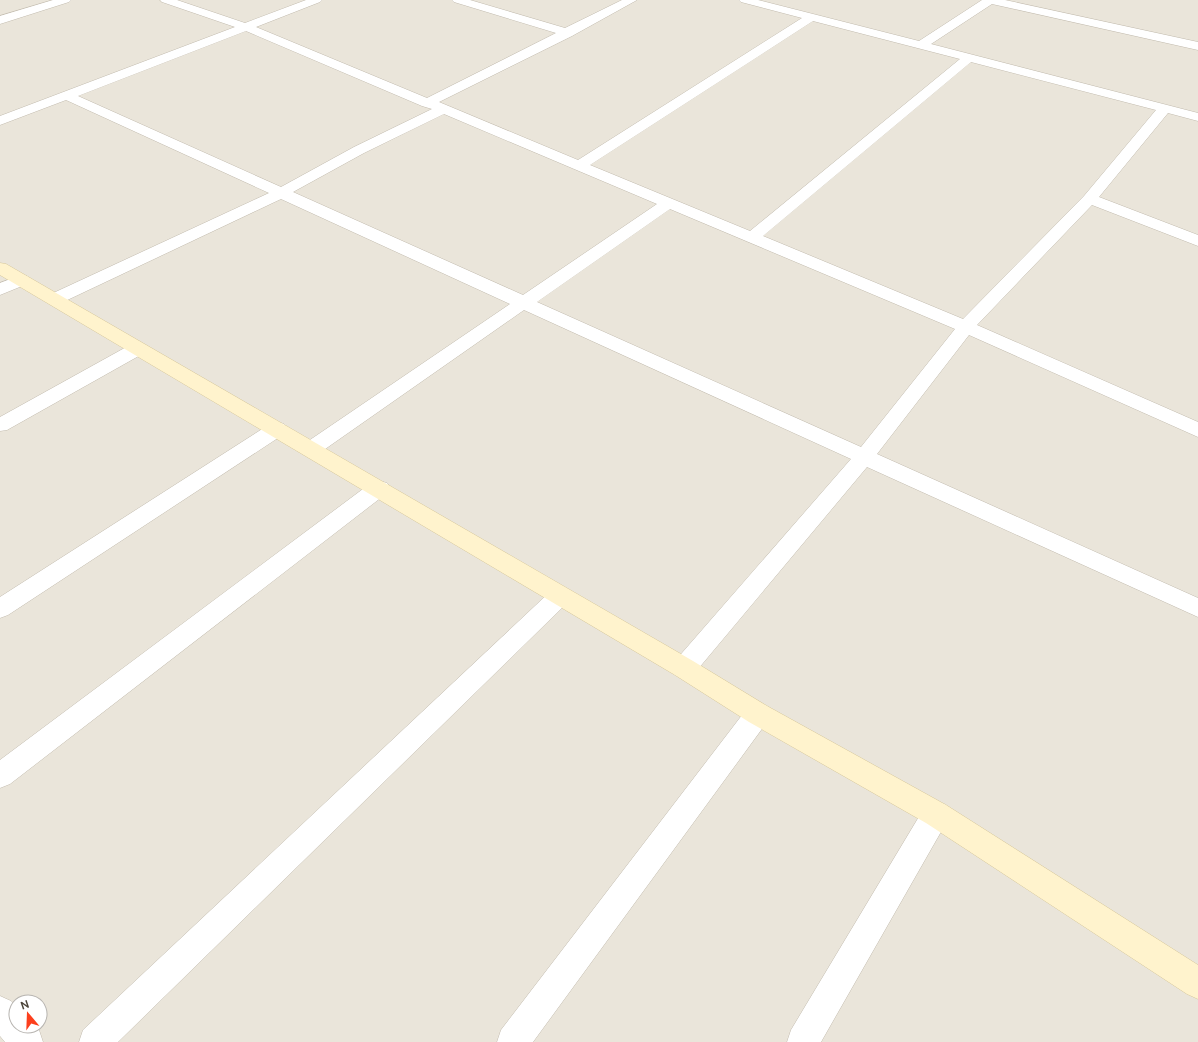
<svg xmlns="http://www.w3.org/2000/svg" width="1198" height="1042" font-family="'DM Sans',sans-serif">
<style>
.residential{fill:#eae5da;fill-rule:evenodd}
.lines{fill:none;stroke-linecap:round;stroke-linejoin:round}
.minor-casing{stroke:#c2bbae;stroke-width:1}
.secondary-casing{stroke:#d6c79b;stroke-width:1}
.minor{fill:#fff;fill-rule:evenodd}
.secondary{fill:#fff3cd;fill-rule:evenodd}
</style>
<rect width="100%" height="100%" fill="#f6f3ec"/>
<path class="residential" d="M0 0H1198V1042H0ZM16 1002H40V1026H16Z"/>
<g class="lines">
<defs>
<path id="minor" d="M53 0H71L69 2 0 24V16Z
M160 0H177L245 23 306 0H322L320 2 256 27 427 98 556 33 454 2 452 0H470L565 28 622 0H637L572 36 439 102 578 160 802 18 741 2 739 0H758L919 41 982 0H1005L1198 42V50L992 4 931 44 1198 113V121L1168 113 1099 197 1198 235V246L1092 205 977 325 1198 422V437L969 335 877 454 1198 598V617L867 467 693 675 684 678 675 675 671 668 675 661 851 459 524 310 318 454 311 456 304 454 301 449 304 444 510 304 281 199 61 303 55 304 49 303 46 299 49 295 269 193 66 100 0 125V116L235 27 162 2ZM813 21 960 59 750 231 590 165ZM246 31 422 106 432 109 354 147 281 187 78 96ZM971 62 1156 110 1084 196 963 319 763 236ZM444 114 657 204 523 295 293 192 364 153ZM670 209 955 329 861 447 537 302Z
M21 275 27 276 30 280 27 284 0 295V283Z
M137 343 144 345 146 349 144 353 7 430 0 431V417L130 345Z
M277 422 284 424 287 429 284 434 8 615 0 618V597L270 424Z
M379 481 387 483 390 488 387 493 10 784 0 788V760L371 483Z
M560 587 568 590 572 596 568 602 118 1042H79L83 1030 552 590Z
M758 703 767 706 771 714 767 722 533 1042H497L501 1030 749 706Z
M936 801 946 805 950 814 946 823 821 1042H787L791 1030 926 805Z
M0 996 11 1001 16 1006V1026H34L39 1030 43 1042H5L0 1036Z"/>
<path id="secondary" d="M0 263 6 264 693 661 767 706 946 805 1198 965V999L1187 994 926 823 749 722 675 675 0 275Z"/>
</defs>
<use href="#minor" class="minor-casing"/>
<use href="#secondary" class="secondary-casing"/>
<use href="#minor" class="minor"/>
<use href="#secondary" class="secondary"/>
</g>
<g transform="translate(28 1014) rotate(341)"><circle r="19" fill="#ffffff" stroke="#b7b4b0"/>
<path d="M0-3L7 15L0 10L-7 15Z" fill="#fc3f1d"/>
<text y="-6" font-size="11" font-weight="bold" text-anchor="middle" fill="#4b4439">N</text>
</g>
</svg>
